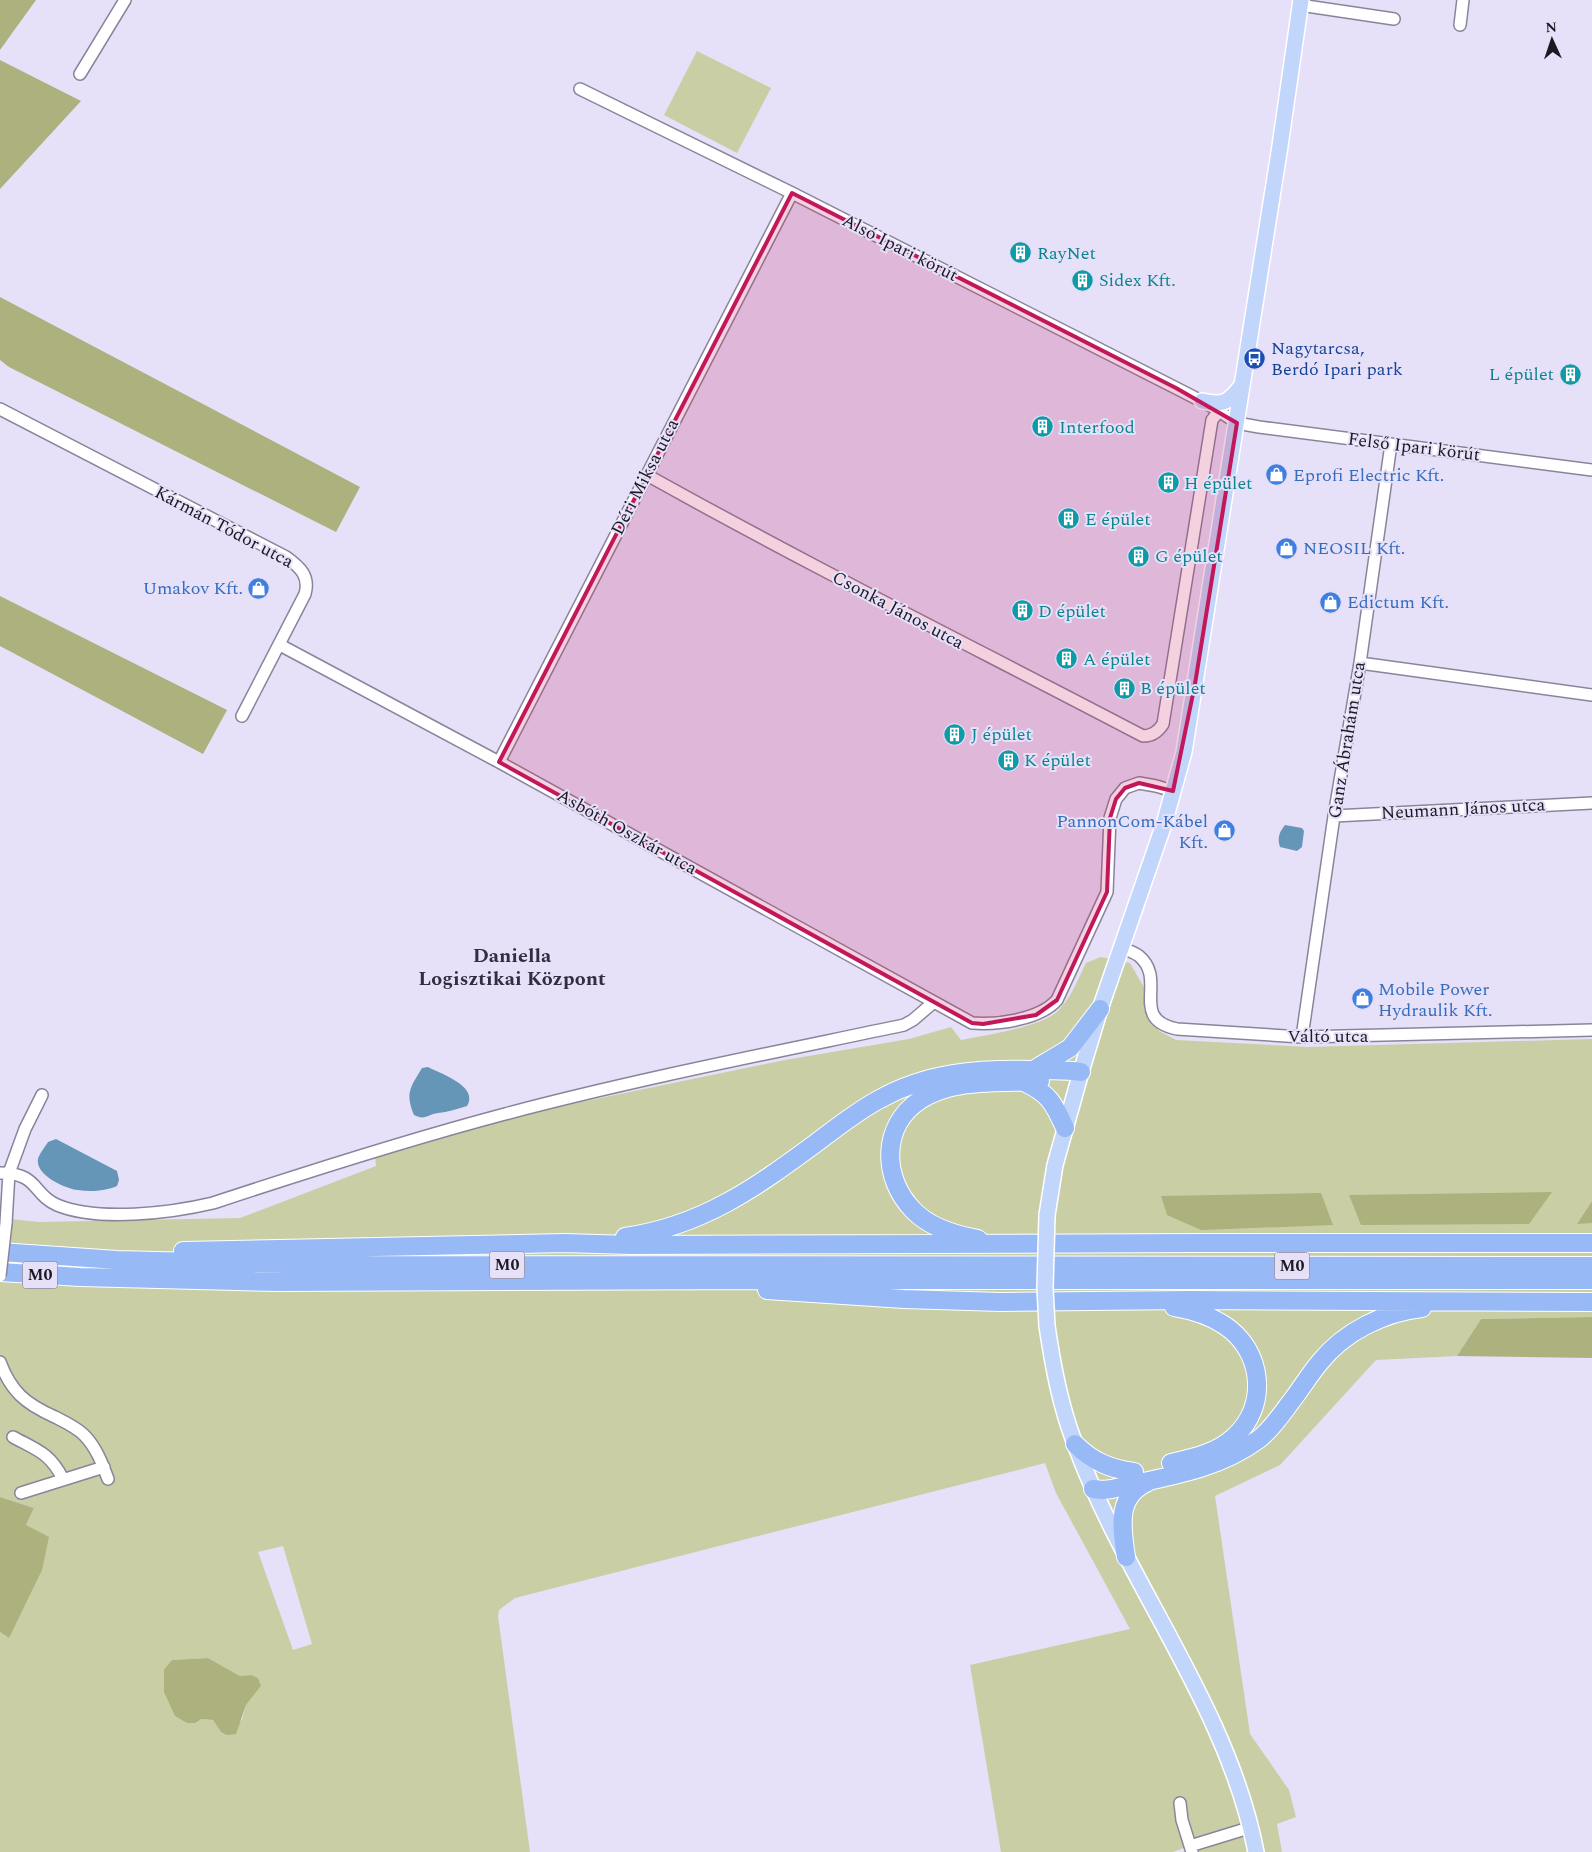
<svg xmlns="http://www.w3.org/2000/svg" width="1592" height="1852" font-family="Spectral,serif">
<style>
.green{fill:#cacea4;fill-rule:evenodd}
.forest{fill:#adb17d}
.water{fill:#6696b7}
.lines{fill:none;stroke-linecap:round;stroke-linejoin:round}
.minor-casing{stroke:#8a849b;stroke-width:14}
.major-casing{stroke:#fff;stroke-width:18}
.highway-casing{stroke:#fff;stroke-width:20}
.minor{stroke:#fff;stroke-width:11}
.major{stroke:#c1d6fa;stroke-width:15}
.highway{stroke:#97baf7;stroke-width:18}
.minor-bridge-casing{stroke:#8a849b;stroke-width:14;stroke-linecap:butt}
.major-bridge-casing{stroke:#fff;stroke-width:18;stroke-linecap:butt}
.minor-bridge{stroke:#fff;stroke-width:11}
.major-bridge{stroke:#c1d6fa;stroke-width:15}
.marked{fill:#c2185b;fill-opacity:0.2;stroke:#c2185b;stroke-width:4;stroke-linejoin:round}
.labels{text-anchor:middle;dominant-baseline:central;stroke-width:4;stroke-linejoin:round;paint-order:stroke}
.shield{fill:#e6e0f9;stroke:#585562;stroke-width:1}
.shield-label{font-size:16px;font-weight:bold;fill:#1b1922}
.street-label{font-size:18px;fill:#1b1922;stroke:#e6e0f9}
.culture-label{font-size:18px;fill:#0d838f;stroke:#e6e0f9;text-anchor:start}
.transit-label{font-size:18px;fill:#164399;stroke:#e6e0f9;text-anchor:start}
.shop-label{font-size:18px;fill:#366cbe;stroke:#e6e0f9;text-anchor:start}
.quarter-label{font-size:20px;font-weight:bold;fill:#322d40;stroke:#e6e0f9}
</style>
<rect width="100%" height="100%" fill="#e6e0f9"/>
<path class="green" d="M697 51 771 88 737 153 664 115Z
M1101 957 1130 963 1145 989 1144 1010 1159 1031 1176 1040 1308 1047 1592 1039V1201L1578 1223H1592V1317L1481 1319 1457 1356 1376 1360 1280 1465 1215 1496 1250 1734 1289 1790 1296 1817 1277 1824 1282 1852H1192L1189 1846 1173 1852H1001L970 1665 1130 1629 1056 1493 1045 1463 515 1598 499 1610 498 1616 530 1852H0V1632L9 1638 26 1525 34 1508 0 1497V1218L39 1222 240 1218 376 1166 375 1153 557 1107 785 1060 909 1039 951 1027 961 1040C985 1035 1043 1027 1059 1010 1072 996 1078 979 1086 963ZM283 1546 312 1644 293 1650 258 1552ZM208 1658 240 1676 251 1675 261 1686 246 1705 242 1720 221 1732 213 1720 201 1719 172 1660Z"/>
<path class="forest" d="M0 0H36L0 50Z
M0 60 81 101 0 189Z
M0 297 360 487 336 532 9 367 0 360Z
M0 596 227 710 203 754 0 646Z
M1552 1192 1529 1224 1361 1225 1349 1195Z
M1321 1193 1333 1225 1201 1230 1167 1215 1161 1196Z
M1592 1201V1223L1577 1224Z
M1592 1317V1358L1457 1356 1481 1319Z
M0 1497 34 1508 26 1525 49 1537 42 1570 9 1638 0 1632Z
M208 1658 240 1676 251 1675 258 1678 261 1686 246 1705 236 1734 227 1735 221 1732 213 1720 201 1719 195 1723H187L175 1716 164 1692V1670L172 1660Z"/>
<path class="water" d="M1285 825 1302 828 1304 831 1302 847 1297 851 1280 847C1277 839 1279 832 1285 825Z
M428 1067C441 1074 479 1086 467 1106 457 1109 448 1112 438 1113 428 1114 425 1121 414 1115 405 1093 410 1088 422 1068Z
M56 1139 117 1171 119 1180 117 1186C106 1191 90 1192 78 1190 66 1189 35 1175 38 1159 39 1154 45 1147 48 1142Z"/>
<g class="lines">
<defs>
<path id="minor" d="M1300 5 1394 19
M1460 25 1463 0
M80 74 125 0
M580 89 792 193 1176 388 1211 406 1237 423 1259 427 1592 470
M0 409 286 557C300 567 310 576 305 594L242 716
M647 475C810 566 977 649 1143 736 1152 736 1158 732 1163 724L1212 420 1219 411
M280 645 499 762 972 1023C997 1025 1039 1020 1057 1000L1107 892 1110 818 1116 799 1125 788 1139 783 1156 786 1173 791
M1360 663 1592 695
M499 762 792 193
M1334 816 1592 803
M1121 948C1127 950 1134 952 1139 956 1168 980 1128 1019 1177 1029L1302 1037 1592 1030
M1302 1037 1334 816 1360 663 1391 444
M0 1173C39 1173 32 1194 57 1205 98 1222 171 1213 213 1203 310 1171 407 1140 505 1114 637 1079 771 1053 904 1025L913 1020 934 1002
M6 1223 9 1173 25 1129 42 1095
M0 1362C11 1392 26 1404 55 1417 65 1422 76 1427 84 1435 96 1447 102 1463 108 1479
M13 1437C37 1450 50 1453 63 1479
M21 1493 104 1467
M1180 1803 1182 1820 1192 1852
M1190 1846 1252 1827"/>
<path id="major" d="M1202 401C1224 406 1229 402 1242 385
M1047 1215 1055 1165 1081 1072 1100 1009 1164 824 1184 752 1280 146 1301 0
M1047 1326C1053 1366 1060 1405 1075 1444 1126 1583 1228 1706 1256 1852"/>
<path id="highway" d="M1035 1069 1070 1048 1100 1009
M1024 1082C1050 1094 1054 1104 1065 1128
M625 1237C702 1226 755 1188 816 1143 836 1128 856 1112 878 1100 927 1072 977 1069 1032 1070 1049 1071 1064 1069 1081 1072
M978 1239C955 1235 929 1227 913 1210 882 1178 881 1126 920 1100 955 1078 1001 1083 1040 1081
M183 1251 564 1243 631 1245 1202 1243H1592
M0 1252 117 1260 321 1265 1592 1266
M0 1272 80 1277 277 1282 764 1280H1592
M767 1290 904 1299 1001 1302 1189 1300 1592 1302
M1075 1444C1092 1461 1110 1469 1134 1472
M1171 1463C1193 1458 1217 1453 1234 1437 1269 1406 1263 1350 1224 1325 1209 1315 1191 1310 1174 1307
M1093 1489 1103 1490 1112 1489C1163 1477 1216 1471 1259 1439 1272 1429 1283 1412 1293 1399 1302 1387 1310 1374 1320 1362 1344 1332 1384 1312 1422 1308
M1126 1557C1122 1529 1115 1496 1148 1482"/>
</defs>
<use href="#minor" class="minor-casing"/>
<use href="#major" class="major-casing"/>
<use href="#highway" class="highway-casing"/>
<use href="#minor" class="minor"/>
<use href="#major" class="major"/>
<use href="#highway" class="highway"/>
<defs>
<path id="minor-bridge" d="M0 1276 6 1223"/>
<path id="major-bridge" d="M1047 1215 1045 1288 1047 1326"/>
</defs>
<use href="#minor-bridge" class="minor-bridge-casing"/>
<use href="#major-bridge" class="major-bridge-casing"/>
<use href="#minor-bridge" class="minor-bridge"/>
<use href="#major-bridge" class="major-bridge"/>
</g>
<path class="marked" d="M792 193 1176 388 1237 423 1195 684 1173 791 1139 783 1125 788 1116 799 1110 818 1107 892 1057 1000 1036 1015 983 1024 972 1023 499 762Z"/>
<defs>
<symbol id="building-disc" viewBox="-11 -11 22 22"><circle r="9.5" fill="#0f9aa8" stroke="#e6e0f9"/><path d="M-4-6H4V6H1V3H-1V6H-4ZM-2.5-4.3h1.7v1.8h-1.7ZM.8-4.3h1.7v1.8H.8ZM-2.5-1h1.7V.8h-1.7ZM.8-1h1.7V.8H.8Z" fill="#fff"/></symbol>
<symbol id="bus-disc" viewBox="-11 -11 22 22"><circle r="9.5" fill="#1a4fb4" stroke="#e6e0f9"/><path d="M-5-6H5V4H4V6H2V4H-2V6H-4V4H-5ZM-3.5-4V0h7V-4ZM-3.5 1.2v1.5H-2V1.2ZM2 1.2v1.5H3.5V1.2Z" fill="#fff"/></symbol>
<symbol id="shop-disc" viewBox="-11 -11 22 22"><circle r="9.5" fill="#3f7fe0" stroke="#e6e0f9"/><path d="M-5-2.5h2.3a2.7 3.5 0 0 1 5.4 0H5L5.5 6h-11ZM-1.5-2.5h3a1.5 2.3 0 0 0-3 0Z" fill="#fff"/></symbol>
</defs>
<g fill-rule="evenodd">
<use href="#building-disc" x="1008" y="240" width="25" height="25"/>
<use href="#building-disc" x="1070" y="268" width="25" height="25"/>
<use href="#bus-disc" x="1242" y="346" width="25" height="25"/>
<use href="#building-disc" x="1558" y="362" width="25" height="25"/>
<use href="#building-disc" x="1030" y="414" width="25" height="25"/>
<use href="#shop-disc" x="1264" y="462" width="25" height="25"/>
<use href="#building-disc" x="1156" y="470" width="25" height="25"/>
<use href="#building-disc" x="1056" y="506" width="25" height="25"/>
<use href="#shop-disc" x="1274" y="536" width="25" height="25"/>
<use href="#building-disc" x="1126" y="544" width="25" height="25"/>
<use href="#shop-disc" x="246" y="576" width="25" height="25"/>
<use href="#shop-disc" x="1318" y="590" width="25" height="25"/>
<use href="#building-disc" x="1010" y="598" width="25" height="25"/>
<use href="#building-disc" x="1054" y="646" width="25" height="25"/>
<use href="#building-disc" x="1112" y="676" width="25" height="25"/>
<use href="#building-disc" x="942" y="722" width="25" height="25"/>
<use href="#building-disc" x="996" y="748" width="25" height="25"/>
<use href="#shop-disc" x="1212" y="818" width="25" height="25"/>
<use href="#shop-disc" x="1350" y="986" width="25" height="25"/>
</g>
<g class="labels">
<g class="shield">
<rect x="489.5" y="1251.5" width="35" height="27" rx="4"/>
<rect x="1274.5" y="1252.5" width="35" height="27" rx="4"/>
<rect x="22.5" y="1261.5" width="35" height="27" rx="4"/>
</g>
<g class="shield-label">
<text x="507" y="1265">M0</text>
<text x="1292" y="1266">M0</text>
<text x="40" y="1275">M0</text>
</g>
<g class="street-label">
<text transform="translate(900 248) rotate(27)">Alsó Ipari körút</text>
<text transform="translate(1414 447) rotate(7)">Felső Ipari körút</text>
<text transform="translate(645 477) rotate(-63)">Déri Miksa utca</text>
<text transform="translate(224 527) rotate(28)">Kármán Tódor utca</text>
<text transform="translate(898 610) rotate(28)">Csonka János utca</text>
<text transform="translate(1347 740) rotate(-81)">Ganz Ábrahám utca</text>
<text transform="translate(1463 809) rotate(-3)">Neumann János utca</text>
<text transform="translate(627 832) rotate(29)">Asbóth Oszkár utca</text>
<text x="1328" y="1036">Váltó utca</text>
</g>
<g class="culture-label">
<text x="1037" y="253">RayNet</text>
<text x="1099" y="280">Sidex Kft.</text>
<text x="1554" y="374" text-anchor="end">L épület</text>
<text x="1059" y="427">Interfood</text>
<text x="1184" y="483">H épület</text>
<text x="1085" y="519">E épület</text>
<text x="1155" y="556">G épület</text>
<text x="1038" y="611">D épület</text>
<text x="1083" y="659">A épület</text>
<text x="1140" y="688">B épület</text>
<text x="971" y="734">J épület</text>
<text x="1024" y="760">K épület</text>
</g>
<g class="transit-label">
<text x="1271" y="348">Nagytarcsa,<tspan x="1271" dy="21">Berdó Ipari park</tspan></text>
</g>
<g class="shop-label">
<text x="1293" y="475">Eprofi Electric Kft.</text>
<text x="1303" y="548">NEOSIL Kft.</text>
<text x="243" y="588" text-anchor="end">Umakov Kft.</text>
<text x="1347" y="602">Edictum Kft.</text>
<text x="1208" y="821" text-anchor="end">PannonCom-Kábel<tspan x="1208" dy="21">Kft.</tspan></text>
<text x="1378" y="989">Mobile Power<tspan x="1378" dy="21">Hydraulik Kft.</tspan></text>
</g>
<g class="quarter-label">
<text x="512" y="956">Daniella<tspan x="512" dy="23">Logisztikai Központ</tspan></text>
</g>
</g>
<g transform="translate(1552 40) rotate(357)" stroke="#e6e0f9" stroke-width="4" paint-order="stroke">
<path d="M0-4L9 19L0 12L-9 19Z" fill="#1b1922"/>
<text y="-8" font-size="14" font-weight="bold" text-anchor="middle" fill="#1b1922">N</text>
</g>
</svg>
